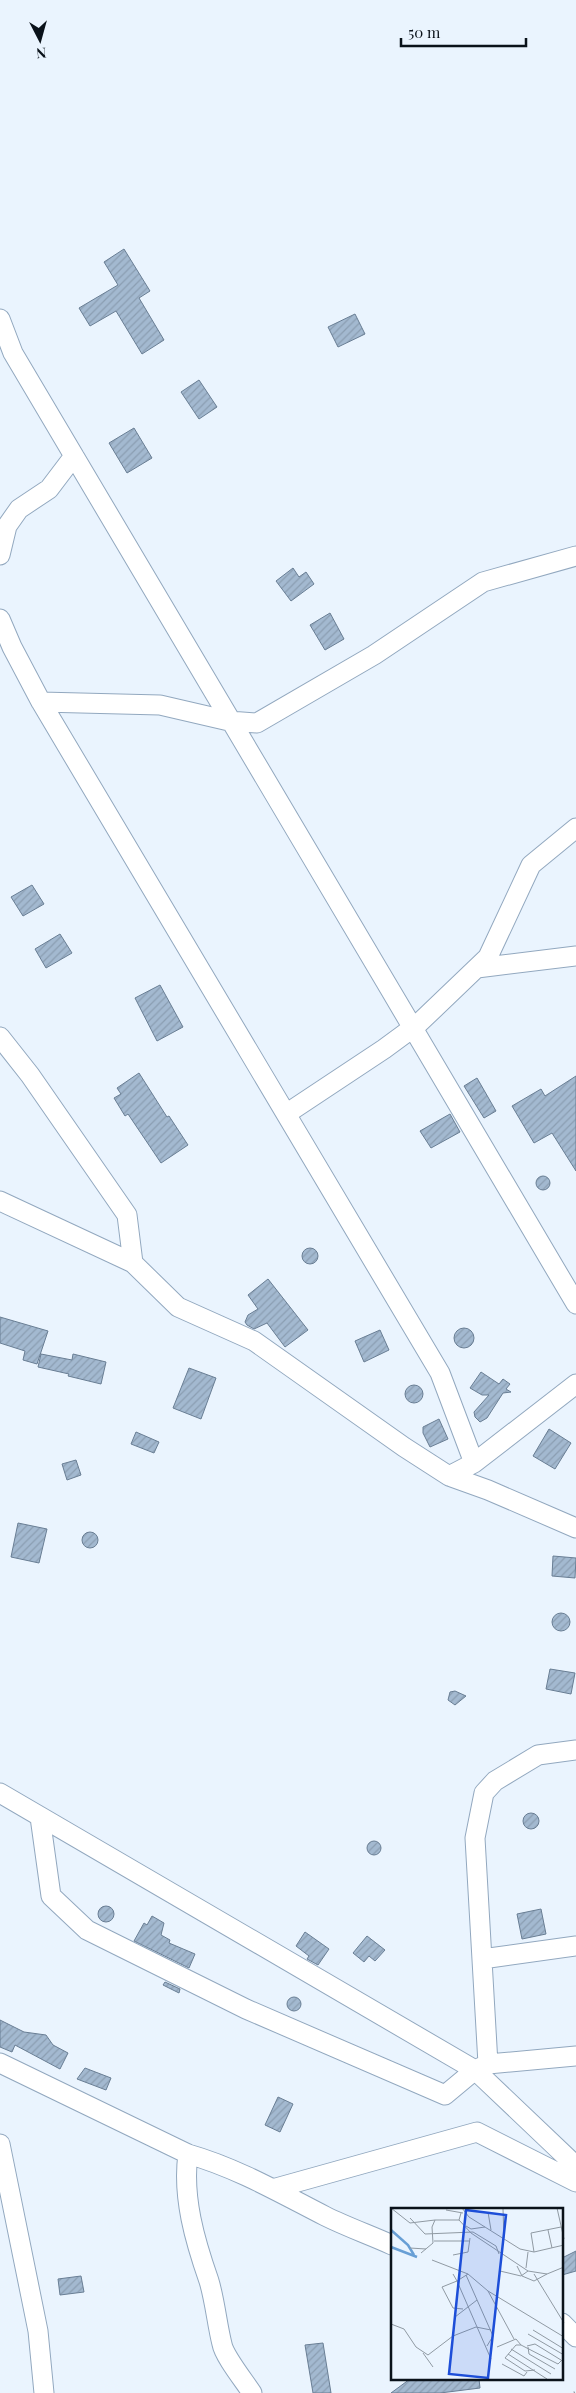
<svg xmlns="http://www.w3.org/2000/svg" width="576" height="2393" font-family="'Playfair Display',serif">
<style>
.building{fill:url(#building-hatch);stroke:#697e94}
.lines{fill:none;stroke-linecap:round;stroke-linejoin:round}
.street-casing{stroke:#92a8bf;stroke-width:21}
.path{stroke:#89929b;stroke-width:3;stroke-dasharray:1 4;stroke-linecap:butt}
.street{stroke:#fff;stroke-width:19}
.inset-river{fill:none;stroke:#689fd5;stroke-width:2.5}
.inset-road{fill:none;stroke:#909aa3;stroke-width:1}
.view{fill:#1d4ed8;fill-opacity:0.15;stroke:#1d4ed8;stroke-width:2.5}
.inset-edge{fill:none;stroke:#0a121a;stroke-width:2.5}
</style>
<defs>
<pattern id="building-hatch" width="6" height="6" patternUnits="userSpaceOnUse" patternTransform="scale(1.25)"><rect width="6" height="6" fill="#a3b9d0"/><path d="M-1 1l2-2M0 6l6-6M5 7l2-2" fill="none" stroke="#8b9eb2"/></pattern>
</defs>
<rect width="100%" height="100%" fill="#eaf4fe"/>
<path class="building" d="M124 249 150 291 139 298 164 340 142 354 116 311 90 326 79 308 118 285 104 262Z
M355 314 365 334 338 347 328 327Z
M199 380 217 407 199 419 181 392Z
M134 428 152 458 127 473 109 443Z
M293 568 299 577 306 572 314 584 291 601 276 581Z
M330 613 344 639 325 650 310 625Z
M32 885 44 904 23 916 11 897Z
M60 934 72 953 46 968 35 949Z
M160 985 183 1027 157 1041 135 998Z
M139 1073 167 1117 169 1116 188 1145 161 1163 128 1114 125 1116 114 1098 121 1094 117 1088Z
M576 1076V1171L552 1133 534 1143 512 1106 541 1089 545 1096Z
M477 1078 496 1111 484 1118 464 1086Z
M450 1114 460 1132 431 1148 420 1131Z
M536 1183a7 7 0 1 1 14 0a7 7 0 1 1-14 0Z
M302 1256a8 8 0 1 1 16 0a8 8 0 1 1-16 0Z
M268 1279 308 1330 285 1347 267 1323 254 1329 247 1325 245 1322 248 1315 258 1309 248 1295Z
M0 1317 48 1331 37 1364 23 1360 25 1351 0 1343Z
M454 1338a10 10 0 1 1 20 0a10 10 0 1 1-20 0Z
M380 1330 389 1350 364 1362 355 1341Z
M41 1354 72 1360 73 1354 106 1362 101 1384 68 1376 69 1374 38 1367Z
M189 1368 216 1378 201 1419 173 1408Z
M481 1372 499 1384 503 1379 510 1384 506 1389 511 1392 503 1393 487 1418 480 1422 475 1417 474 1412 489 1395H482L470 1388Z
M405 1394a9 9 0 1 1 18 0a9 9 0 1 1-18 0Z
M439 1419 448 1439 430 1447 423 1433V1427Z
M549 1429 571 1443 555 1469 533 1456Z
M136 1432 159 1442 154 1453 131 1444Z
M76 1460 81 1475 67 1480 62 1464Z
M18 1523 47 1529 39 1563 11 1557Z
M82 1540a8 8 0 1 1 16 0a8 8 0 1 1-16 0Z
M553 1556 576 1558 575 1578 552 1576Z
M552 1622a9 9 0 1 1 18 0a9 9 0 1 1-18 0Z
M550 1669 575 1673 571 1694 546 1689Z
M455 1691 466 1696 455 1705 448 1700 450 1692Z
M523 1821a8 8 0 1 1 16 0a8 8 0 1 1-16 0Z
M367 1848a7 7 0 1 1 14 0a7 7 0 1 1-14 0Z
M98 1914a8 8 0 1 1 16 0a8 8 0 1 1-16 0Z
M541 1909 546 1934 522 1939 517 1914Z
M152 1916 164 1923 161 1935 170 1940 169 1943 195 1954 189 1968 134 1941 144 1923 147 1925Z
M305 1932 329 1949 318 1965 307 1959 309 1956 296 1946Z
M367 1936 385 1950 375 1961 369 1956 364 1962 353 1953Z
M165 1982 180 1989 179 1993 163 1985Z
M287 2004a7 7 0 1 1 14 0a7 7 0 1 1-14 0Z
M0 2020 24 2032 46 2035 53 2045 68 2053 60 2069 15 2045 12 2052 0 2047Z
M85 2068 111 2078 106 2090 77 2079Z
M278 2097 293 2104 280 2132 265 2125Z
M576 2251V2271L562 2275V2258Z
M81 2276 84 2292 60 2295 58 2279Z
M323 2343 331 2393H313L305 2345Z
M410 2379H479L480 2388 440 2393H391Z"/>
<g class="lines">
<defs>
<path id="street" d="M0 319 13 353C198 671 390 986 576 1304
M0 555 7 526 19 509 49 489 74 456
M0 619 12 647 41 702 440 1373 474 1463
M41 702 160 705 229 721 257 723 374 655 483 582 576 556
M477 968 576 956
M0 1037 30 1075 127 1215 133 1263
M286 1114 384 1049 418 1024 488 957 531 865 576 828
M0 1201 133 1263 178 1307 254 1341 404 1447 449 1476 474 1463 576 1384
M449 1476 488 1490 576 1528
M0 1793 475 2070 576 2166
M40 1817 51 1896 87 1930 246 2009 445 2095 475 2070 488 2064 576 2056
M482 1959 576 1946
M0 2063 188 2154C237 2168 280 2193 325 2216 347 2227 370 2235 392 2245
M488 2064 475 1838 484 1793 495 1781 538 1755 576 1750
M0 2144 38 2331 44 2393
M188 2154C182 2197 195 2241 209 2281 215 2301 217 2324 222 2344 224 2356 245 2382 252 2393
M276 2188 477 2132 576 2182
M562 2323 576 2337"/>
</defs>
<use href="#street" class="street-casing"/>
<path class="path" d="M574 2393 576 2392"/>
<use href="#street" class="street"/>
</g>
<g transform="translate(391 2208)">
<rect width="172" height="172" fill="#eaf4fe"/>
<path class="inset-river" d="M0 22 17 37 23 47M0 39 26 49"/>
<path class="inset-road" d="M0 0 19 15 44 12M71 0 78 9 129 41 143 44 173 37M166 0 173 31M112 1 113 30M55 2 72 5M97 4 100 22M70 5 68 12 80 25 137 63M19 10 34 26 82 24 105 38 108 46M75 18 80 21 94 19M157 22 161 40M43 33H78M19 40 35 41M143 44 140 25 170 19M30 45 42 35 41 19 44 12H68M62 47 77 44 79 30M41 52 77 66M126 58 131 68 143 73 156 66M135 60 137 44M109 63 130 68 137 63 156 66 173 59M62 66 66 73 51 79 62 100 72 101M143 66 173 115M75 67 102 128 96 138M97 83 123 131M64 109 86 92M0 116 13 121 25 139 37 147 62 128 85 119 100 122M142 122 173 141M137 126 173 147M130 137H125L114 150 134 163 144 162M136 138 144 136 170 152M106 139 125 131 130 137 167 156 173 150M137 139 138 146 164 161M120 141 160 166M32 145 42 159M117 146 156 171M100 151 66 73 77 66 97 83 173 129M111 156 133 168 136 164"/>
<path class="view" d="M75 2 115 7 97 170 58 166Z"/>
<rect width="172" height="172" class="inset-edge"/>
</g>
<g transform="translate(40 40) rotate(174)" stroke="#eaf4fe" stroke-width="4" paint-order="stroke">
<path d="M0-4L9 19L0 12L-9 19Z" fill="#0a121a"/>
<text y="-8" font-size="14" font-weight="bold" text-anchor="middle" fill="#0a121a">N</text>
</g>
<path d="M401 38v8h125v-8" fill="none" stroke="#0a121a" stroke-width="2.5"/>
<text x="408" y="38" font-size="15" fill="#0a121a" stroke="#eaf4fe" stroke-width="4" paint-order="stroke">50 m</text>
</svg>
